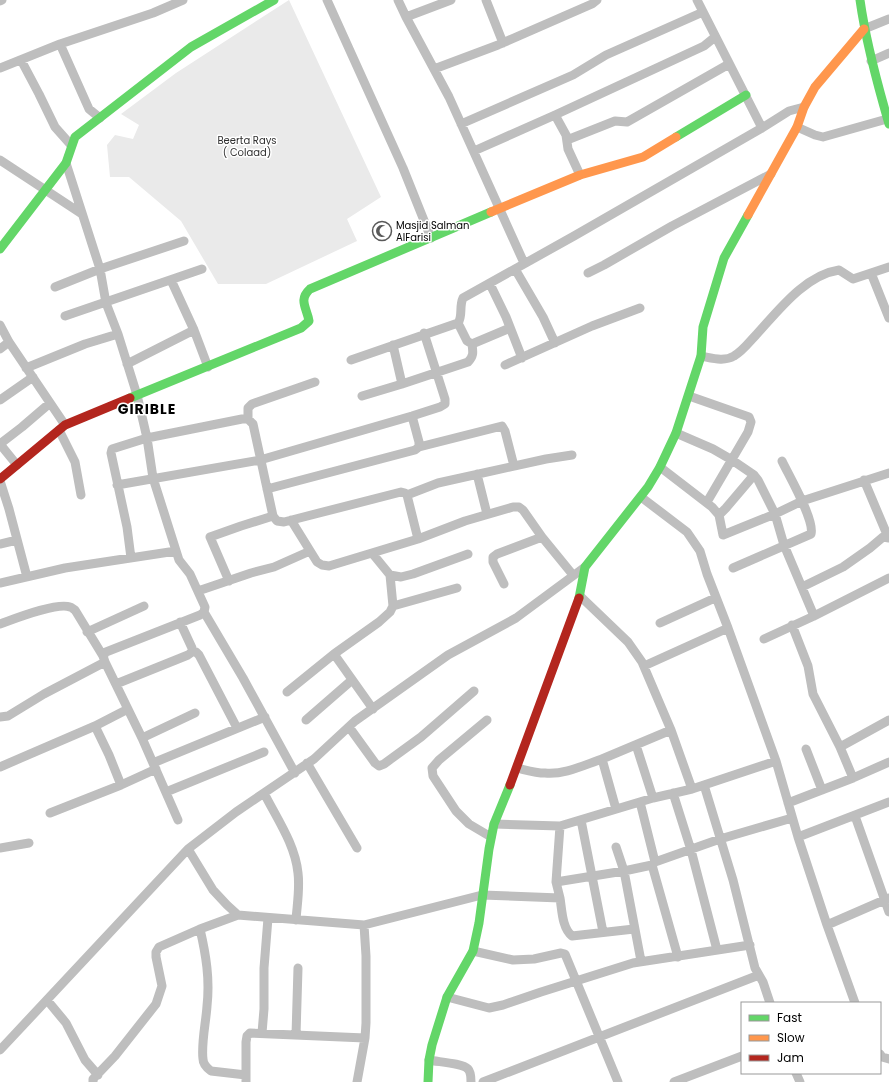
<svg xmlns="http://www.w3.org/2000/svg" width="889" height="1082" font-family="Poppins,sans-serif">
<style>
.green{fill:#eaeaea}
.lines{fill:none;stroke-linecap:round;stroke-linejoin:round}
.street{stroke:#bebebe;stroke-width:9}
.fast{stroke:#63d668;stroke-width:9}
.slow{stroke:#ff974d;stroke-width:9}
.jam{stroke:#b3261e;stroke-width:9}
.labels{text-anchor:middle;dominant-baseline:central;stroke-width:3;stroke-linejoin:round;paint-order:stroke}
.park-label{font-size:10px;fill:#303030;stroke:#fff}
.poi-label{font-size:10px;fill:#000;stroke:#fff;text-anchor:start}
.district-label{font-size:14px;font-weight:bold;letter-spacing:1px;fill:#000;stroke:#fff}
</style>
<rect width="100%" height="100%" fill="#fff"/>
<path class="green" d="M289 0 381 197 347 219 357 241 266 284H218L181 221 129 177H110L107 145 115 135 133 139 139 125 121 114 176 73Z"/>
<g class="lines">
<path class="street" d="M327 0 403 168 431 238
M398 0 406 17 449 97 524 263
M486 0 503 43
M697 0 762 128
M0 1 2 0
M406 17 451 0
M864 29 889 19
M60 44 89 109 100 118
M21 60 39 94 55 127 71 145
M871 61 889 53
M0 68 60 44 153 13 183 0
M434 69 498 45 592 4 597 0
M555 115 566 135 568 149 580 175
M461 124 573 75 606 55 703 12
M797 127 815 135 823 137 887 119
M567 140 615 121 627 122 729 64
M474 151 555 115 704 46 715 37
M0 160 82 214
M66 163 100 269 106 303 118 334 137 395 147 438 153 478 179 560 190 574 205 607 204 612 200 615 106 652 103 656 105 662 142 738 178 820
M515 269 543 317 555 343
M588 273 604 265 672 226 771 174
M871 273 889 318
M171 280 194 330 208 367
M490 284 506 317 522 358
M55 287 100 269 184 241
M65 316 202 269
M458 323 467 341 472 344 510 328
M0 325 9 342 65 425
M393 345 402 384
M0 349 9 342
M701 356C712 358 724 362 734 356 743 351 750 341 756 335 778 311 805 275 839 270L853 279 889 267
M351 360 458 323C463 316 459 306 463 298L574 236 762 128 789 111 804 107
M127 364 194 330
M505 365 592 326 640 308
M26 368 85 344 118 334
M362 396 402 384 468 362C474 356 473 352 472 344
M689 396 749 417 751 422 748 432 707 502
M0 400 33 377
M248 419V408L252 404 315 382
M59 430 75 462 81 495
M676 433 713 449 732 460 754 475 758 480 775 514 784 545 814 616
M0 444 22 427 50 403
M0 444 17 465
M419 447 502 426 505 431 514 466
M660 467 712 507 719 515 723 535 775 514 802 501 889 473
M477 474 487 514
M864 480 888 537
M0 481 9 509 27 577
M117 485 260 460 412 416 440 407 445 404V399L424 333
M267 489 415 450 419 447V442L412 416
M407 495 438 483 546 459 572 455
M641 497 687 532 700 551 707 574 728 628 776 761 798 837 827 925 855 1003
M719 515 726 508 754 475
M291 520 317 562 322 565 329 566 418 539 465 521 513 507H519L523 510 542 537 573 575
M0 544 17 540
M372 553 390 575 401 577 413 574 468 554
M131 558 127 527 111 453 112 449 147 438 242 419H248L253 424 273 516 277 521 284 522 401 492 405 493 407 495 418 539
M733 568 811 534C815 520 789 476 782 461
M229 581 210 537 241 526 273 516
M0 583 65 568 176 551
M504 584 493 562V557L497 554 542 537
M802 587 843 567 870 548 883 537 889 538
M198 591 251 573 274 567 310 551
M580 596 628 642 642 662 671 730 692 789
M393 606 457 588
M204 612 243 678 295 773
M660 623 715 598
M0 624C14 619 57 602 70 607 72 607 73 609 75 610L103 656
M792 625 808 666 813 694 840 747 853 778
M87 632 144 606
M764 639 814 616 889 578
M192 652H196L199 655 237 728
M334 654 373 709
M644 666 728 628
M116 684 188 655 192 652V648L180 622
M287 692 334 654 379 622 390 612 393 606 390 575
M0 717 8 716 44 694 105 662
M306 720 352 680
M487 720 439 760 432 768 433 776 456 811 469 824 491 837
M95 726 109 755 121 785
M349 727 375 763 379 766 384 764 421 737 474 691
M142 738 195 713
M636 745 653 798
M840 747 889 720
M806 749 822 790
M602 759 671 730
M153 763 265 717
M307 763 357 848
M0 767 95 726 128 709
M517 768C526 770 535 773 545 773 564 775 584 765 602 759L616 809
M704 785 733 880 755 968 763 982 770 1003
M166 792 264 752
M264 793C277 819 295 844 298 873 300 889 297 905 296 920
M673 793 691 850 717 950
M640 802 655 862
M788 803 853 778 889 762
M50 813 121 785 156 769
M855 816 889 912
M581 820 603 932
M494 824 560 826 653 798 692 789 776 761
M798 837 889 802
M616 847 624 871 641 961
M0 848 29 843
M188 849 213 890 227 905 238 915
M652 865 678 957
M556 882 624 871 652 865 655 862 720 839 792 818
M560 898C562 910 562 928 572 936L634 929
M827 925 889 898
M200 929C206 955 210 979 207 1006 206 1022 201 1044 203 1059 203 1064 207 1068 211 1071L246 1075
M473 951 513 960 534 959 561 953 565 954 618 1082
M447 997 489 1008 503 1005 541 992 633 963 750 945
M47 1000 66 1023 85 1060 98 1075
M262 1033 264 1009V968L268 918
M296 1035 298 968
M0 1050 188 849 236 812 314 759 355 721 448 655 516 618 585 567
M880 1054 882 1057 889 1059
M429 1060C438 1062 462 1063 468 1069 471 1072 471 1078 471 1082
M796 1073 800 1082
M93 1082V1079L115 1056 156 1004 162 986 156 957V952L159 947 200 929 238 915 364 925 482 895 560 898 556 882 560 826
M246 1082V1042L247 1036 250 1033 365 1038
M357 1082 365 1038 366 1023V956L364 925
M483 1082 759 975
M674 1082 742 1056"/>
<path class="fast" d="M860 0C866 43 877 83 889 124
M676 137 746 95
M0 249 66 163 75 137 191 47 274 0
M130 398 301 328 309 321C307 308 298 300 310 289L491 212
M579 598 585 567 648 487 660 467 676 433 701 356 703 327 724 258 748 215
M428 1082 429 1060 432 1045 447 997 473 951 479 923 489 849 494 824 510 785"/>
<path class="slow" d="M491 212 580 175 643 157 676 137
M748 215 797 127 804 107 815 87 864 29"/>
<path class="jam" d="M0 479 65 425 130 398
M510 785 579 598"/>
</g>
<defs>
<symbol id="mosque-ring" viewBox="-11 -11 22 22"><circle r="9.5" fill="#fff" stroke="#595959" stroke-width="1.5"/><path d="M3.5-4.9A6 6 0 1 0 3.5 4.9A5 5 0 1 1 3.5-4.9Z" fill="#595959"/></symbol>
</defs>
<g fill-rule="evenodd">
<use href="#mosque-ring" x="371" y="220" width="22" height="22"/>
</g>
<g class="labels">
<g class="park-label">
<text x="247" y="140">Beerta Rays<tspan x="247" dy="12">( Colaad)</tspan></text>
</g>
<g class="poi-label">
<text x="396" y="225">Masjid Salman<tspan x="396" dy="12">AlFarisi</tspan></text>
</g>
<g class="district-label">
<text x="147" y="409">GIRIBLE</text>
</g>
</g>
<rect x="741" y="1002" width="140" height="72" fill="#ffffff" stroke="#999999"/>
<rect x="749" y="1015" width="20" height="6" fill="#63d668" stroke="#999999"/>
<text x="777" y="1022" font-size="12" fill="#000000">Fast</text>
<rect x="749" y="1035" width="20" height="6" fill="#ff974d" stroke="#999999"/>
<text x="777" y="1042" font-size="12" fill="#000000">Slow</text>
<rect x="749" y="1055" width="20" height="6" fill="#b3261e" stroke="#999999"/>
<text x="777" y="1062" font-size="12" fill="#000000">Jam</text>
</svg>
